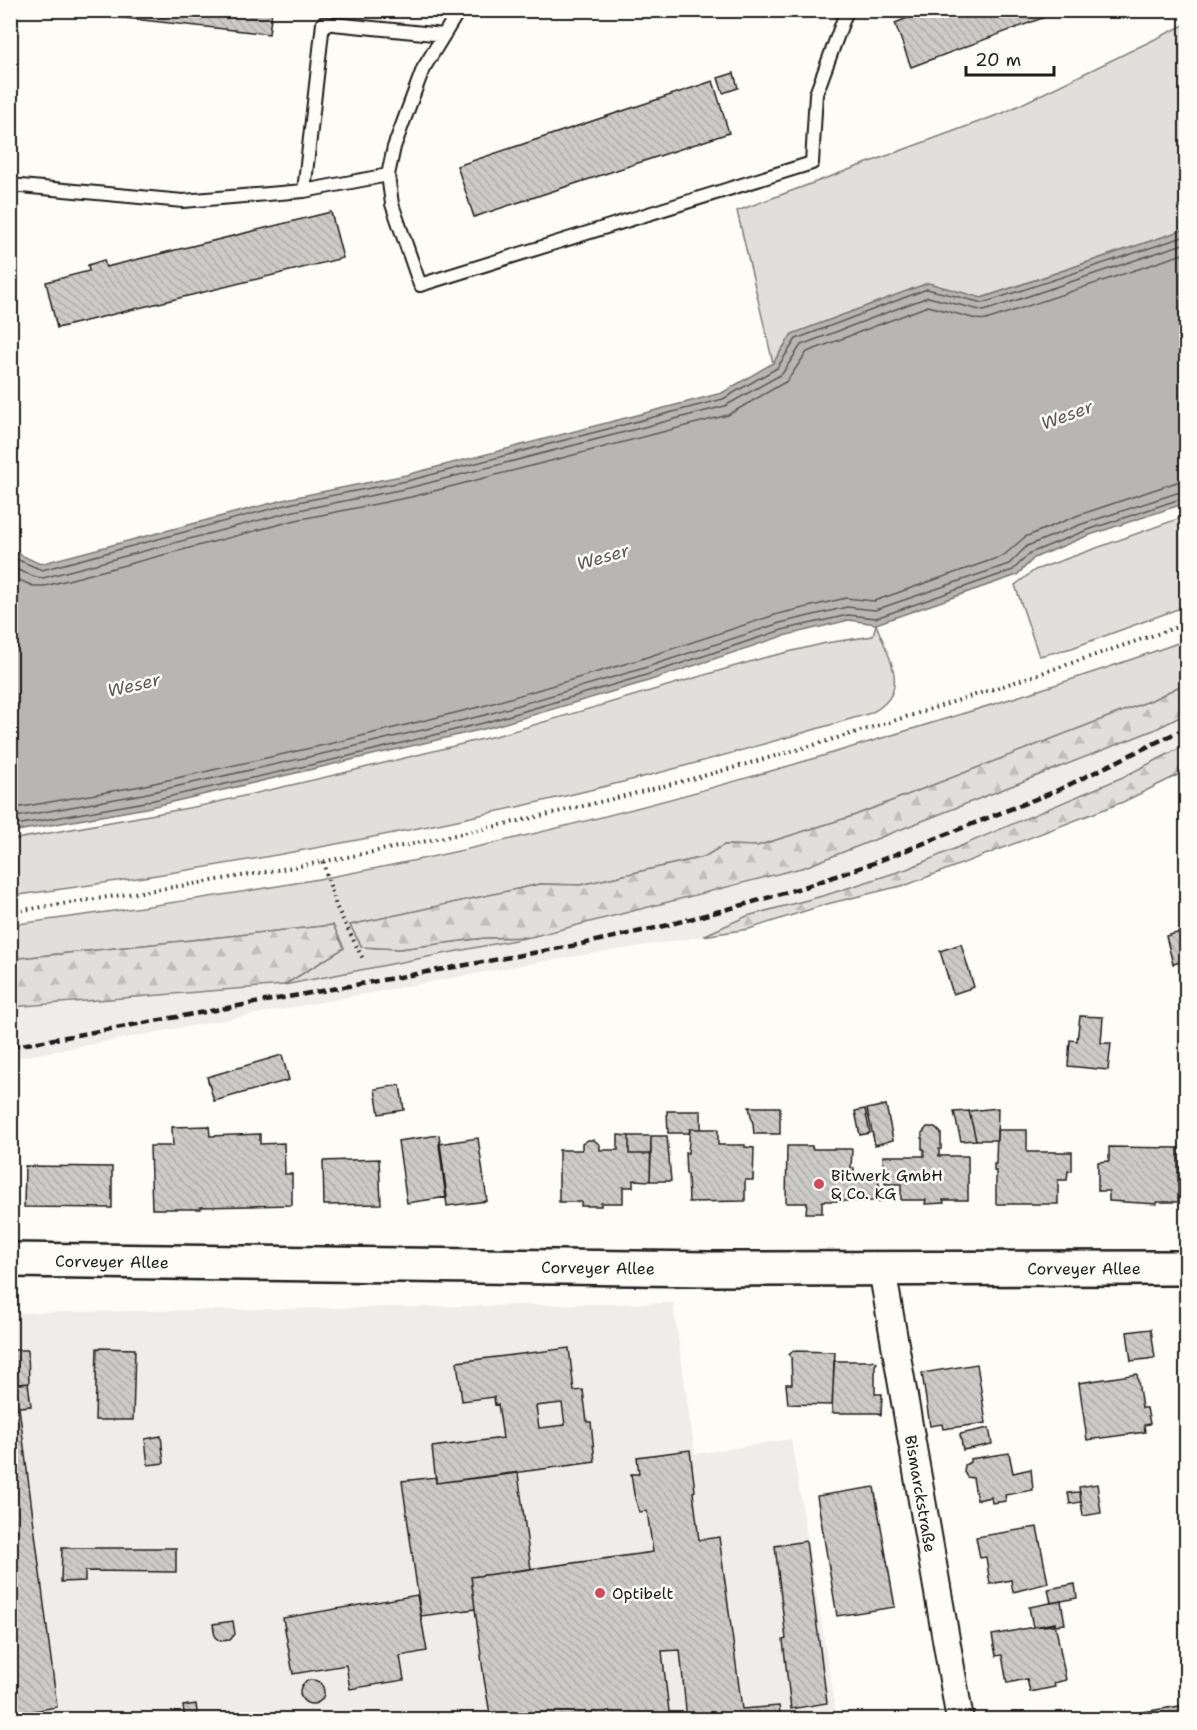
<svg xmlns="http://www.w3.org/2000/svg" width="1197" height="1730" font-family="'Shantell Sans',sans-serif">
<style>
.built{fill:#eeede9}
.green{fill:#e0dfdb;stroke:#7e7e7c;stroke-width:1.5}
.forest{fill:url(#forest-firs);stroke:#7e7e7c;stroke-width:1.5}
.water{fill:#b7b6b2;stroke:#797876;stroke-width:1.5}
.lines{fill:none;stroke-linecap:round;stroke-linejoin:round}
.shore{stroke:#5a5a58;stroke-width:1.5}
.building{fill:url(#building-back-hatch);stroke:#1c1c1c;stroke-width:1.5;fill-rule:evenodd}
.lane-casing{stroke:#1c1c1c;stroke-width:16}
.street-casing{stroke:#1c1c1c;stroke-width:30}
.secondary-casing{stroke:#1c1c1c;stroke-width:38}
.path{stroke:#1c1c1c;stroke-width:4;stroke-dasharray:1.5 4.5;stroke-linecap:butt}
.lane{stroke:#fdfcf7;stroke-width:12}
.street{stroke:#fdfcf7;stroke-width:26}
.secondary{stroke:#fdfcf7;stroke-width:33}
.rail{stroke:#1c1c1c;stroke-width:4.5;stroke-dasharray:9 4.5;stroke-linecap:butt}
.poi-dot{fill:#d1495b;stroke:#fdfcf7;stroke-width:2}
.labels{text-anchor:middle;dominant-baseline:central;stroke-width:5;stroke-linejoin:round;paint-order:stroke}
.poi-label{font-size:16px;fill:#1c1c1c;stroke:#fdfcf7;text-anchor:start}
.street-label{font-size:16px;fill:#1c1c1c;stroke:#fdfcf7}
.water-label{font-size:18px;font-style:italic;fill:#5a5a58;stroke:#fdfcf7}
</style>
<defs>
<pattern id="forest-firs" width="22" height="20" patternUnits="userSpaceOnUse" patternTransform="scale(1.5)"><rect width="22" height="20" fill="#e0dfdb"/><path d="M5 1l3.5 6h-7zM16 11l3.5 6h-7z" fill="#c0bfbb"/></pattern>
<pattern id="building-back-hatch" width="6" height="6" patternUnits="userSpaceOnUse" patternTransform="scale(1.5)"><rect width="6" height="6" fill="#cccbc8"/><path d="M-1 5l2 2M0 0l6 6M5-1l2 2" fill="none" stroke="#afaeab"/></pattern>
</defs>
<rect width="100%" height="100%" fill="#fdfcf7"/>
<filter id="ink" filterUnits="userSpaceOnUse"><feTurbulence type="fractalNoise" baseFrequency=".0167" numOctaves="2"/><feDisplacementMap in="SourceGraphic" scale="12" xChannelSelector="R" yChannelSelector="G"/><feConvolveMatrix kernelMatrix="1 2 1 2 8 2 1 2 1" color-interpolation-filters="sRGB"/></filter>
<g filter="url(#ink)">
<path class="built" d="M1186 714V771L1123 802 909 884 827 904 749 929 528 964 11 1059V1007L284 985 531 937 805 867 1154 730Z
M673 1303 695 1454 791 1439 837 1719H11L10 1313Z"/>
<path class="green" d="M1186 24V229L981 298 928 283 792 334 773 363 737 211 1003 113Z
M1186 516V606L1072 648 1039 656 1015 585 1035 570Z
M876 624C888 657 913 692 871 713 793 736 714 759 635 779 429 831 221 868 11 896V840L205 805 339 774 499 735 763 658 826 643 873 636Z
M1186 640V683L1152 700 853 816 757 846 724 845 704 857 580 885 540 884 350 925 362 947 399 949 484 938 530 937 284 985 344 948 333 925 11 959 10 925C117 911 224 896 330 877 516 843 699 794 879 739 982 708 1085 677 1186 640Z"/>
<path class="forest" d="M1186 683V714L1154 730 805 867 531 937 484 938 399 949 362 947 350 925 540 884 580 885 704 857 724 845 757 846 853 816 1152 700Z
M1186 745V771L1123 802 909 884 827 904 749 929 703 936 747 916 826 895 907 869 1123 777Z
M333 925 344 948 284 985 11 1007V959Z"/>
<path class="water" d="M1186 229V503L1087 536 1034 558 1017 575 876 624 849 620 783 636 645 682 488 728 146 808 11 832V553H17L40 564 291 498 406 475 722 393 773 363 792 334 928 283 982 298Z"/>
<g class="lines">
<path class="shore" d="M10 559H16L42 570 293 503 407 481 723 399 777 368 796 339 927 289 983 303 1186 236
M10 567 36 577 43 578 294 511 409 488 725 406 782 374 801 345 928 297 984 311 1186 243
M10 576 33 586H45L296 520 411 497 728 415 787 381 807 352 928 306 976 319 986 320 1186 253
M10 809 141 786 333 743 483 706 638 660 778 614 846 598 874 601 1003 556 1025 537 1079 515 1177 482 1186 481
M10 818 143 794 335 751 485 715 641 669 780 623 847 607 875 610 1009 564 1027 546 1082 524 1186 490
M10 826 145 802 337 759 487 722 643 676 782 630 848 615 876 618 1013 570 1030 553 1085 531 1186 497"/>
</g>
<path class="building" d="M51 10H272L269 34Z
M928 10H1064L911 67 895 23Z
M734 73 738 88 723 93 718 78Z
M713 81 729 133 474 217 457 166Z
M331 212 343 258 57 328 46 282 89 271 88 265 104 260 106 267Z
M1181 932 1186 961 1173 964 1166 936Z
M961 944 974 987 953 994 940 951Z
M1080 1016 1103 1017 1101 1043H1111L1108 1070 1068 1066 1070 1040 1077 1041Z
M282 1055 289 1080 214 1101 207 1077Z
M400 1085 404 1110 379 1114 375 1089Z
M886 1105 893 1140 875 1145 867 1109Z
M749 1107H780V1134H754L753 1124Z
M998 1108 997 1140H976L969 1111Z
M865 1109 870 1133 860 1135 855 1111Z
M667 1111H701V1129H690L689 1133H668Z
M969 1111 976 1140 961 1141 954 1112Z
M209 1126 210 1136 260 1134V1144L284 1143 285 1174H292V1205L201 1207V1209H152L150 1146H173L172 1127Z
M927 1127H935L941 1133V1149H939V1156H968V1200H943L944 1203 925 1204 926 1200H901V1184H885L883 1156H924V1149H922V1133Z
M690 1129H718V1145H745V1147L754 1148 753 1180H745V1201L689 1202 688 1174H686L685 1152 688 1153Z
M997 1130H1027V1152H1072V1171H1068L1067 1180H1058V1204H996V1171H994V1164H996Z
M439 1135 447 1197 407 1203 398 1141Z
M618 1135 629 1136V1154H651L650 1181 633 1180V1187H623V1203H601V1206H581V1202H559V1150H582V1144L588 1140H594L600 1145V1150H618Z
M629 1136H651V1154H629Z
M651 1136H667L671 1181H650Z
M478 1138 487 1201 447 1206 439 1144Z
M787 1146H812V1149H852L851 1168H854V1174H861L860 1179H878L883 1201H822V1213H806L807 1203H786Z
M1109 1147 1178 1148V1202H1157V1204L1109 1201V1191H1098V1162L1109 1161Z
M379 1159 381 1204 324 1205 323 1161Z
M25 1166 112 1167V1208L24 1207Z
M1151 1329 1155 1358 1131 1361 1127 1332Z
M97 1348 135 1349 133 1420H95Z
M569 1348 574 1391 583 1390 587 1422H591L595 1462 436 1483 432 1447 503 1438 498 1404 495 1405 494 1397 462 1401 457 1362ZM562 1403 565 1425 539 1428 536 1406Z
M10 1350H28L29 1383 10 1385Z
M793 1351 835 1352 832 1405 788 1404 786 1384H792L791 1357 789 1355Z
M873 1360 877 1363 875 1365V1394H882L881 1415 879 1413H832L834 1361H871Z
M977 1364 986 1423 943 1429 942 1424 930 1426 922 1373Z
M1137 1374 1142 1408H1147L1150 1424 1144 1425 1145 1432 1087 1440 1079 1383Z
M28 1383 31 1406 19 1407 57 1707 10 1715V1385Z
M989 1428 992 1444 963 1450 960 1434Z
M161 1436 164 1463 148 1465 145 1439Z
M690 1450 695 1491 693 1492 699 1540 719 1537 742 1709 779 1706 781 1720H687L680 1650 662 1651 670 1720H491L484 1679 471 1577 653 1552 647 1511 639 1512 634 1494 631 1474H639L637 1457Z
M1009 1453 1013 1473 1031 1469 1033 1490 1005 1495 1006 1501 992 1503 991 1497 977 1500 973 1478 967 1477 964 1472 965 1465 970 1462V1459Z
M518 1473 531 1569 471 1577 475 1609 421 1616 402 1481 436 1477V1483Z
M1097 1484 1101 1513 1083 1516 1079 1487Z
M874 1487 895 1607 837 1616 817 1496Z
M1080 1492 1081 1502 1070 1504 1068 1493Z
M1037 1527 1048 1583 1013 1592 1011 1580 990 1584 986 1557 980 1558 976 1537Z
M806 1541 827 1703 791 1709 783 1640 786 1639 775 1546Z
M62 1548H176V1572L85 1571V1581L61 1582Z
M1075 1584 1077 1598 1051 1603 1048 1589Z
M417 1595 427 1651 400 1656 404 1680 350 1689 346 1665 293 1674 283 1618Z
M1061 1601 1065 1624 1033 1627 1029 1607Z
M233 1621 235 1634 230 1640 220 1641 215 1637 213 1624Z
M1055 1623 1066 1680 1054 1683 1055 1687 1030 1692 1027 1679 1007 1683 1002 1655 996 1656 992 1635Z
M300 1692a12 12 0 1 1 24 0a12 12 0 1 1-24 0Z
M196 1704 198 1720H185L183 1706Z
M1186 1705V1720H1095Z"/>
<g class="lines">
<defs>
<path id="lane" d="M459 10 423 69 394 147 388 175 392 204 420 285 812 163 816 94 847 10
M10 185 183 201 304 191 388 175
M304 191 323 23 444 35"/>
<g id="street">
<path id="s1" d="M882 1269 960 1720"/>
</g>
<g id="secondary">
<path id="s2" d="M10 1260 711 1269 1186 1268"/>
</g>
</defs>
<use href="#lane" class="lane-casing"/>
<use href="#street" class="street-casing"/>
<use href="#secondary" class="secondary-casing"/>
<path class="path" d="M323 862 336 906 363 959
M10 912C133 893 256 876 377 851 489 829 600 803 710 774 871 731 1029 678 1186 624"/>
<use href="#lane" class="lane"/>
<use href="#street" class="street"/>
<use href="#secondary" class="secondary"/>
<path class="rail" d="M10 1047 577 945 660 927 743 905 804 887 871 864 1056 791 1186 728"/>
</g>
</g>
<g class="poi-dot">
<circle cx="819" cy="1184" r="6"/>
<circle cx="600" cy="1593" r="6"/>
</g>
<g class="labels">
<g class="poi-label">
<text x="831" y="1175">Bitwerk GmbH<tspan x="831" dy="18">&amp; Co. KG</tspan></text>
<text x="612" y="1593">Optibelt</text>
</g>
<g class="street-label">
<text stroke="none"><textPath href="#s2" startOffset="102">Corveyer Allee</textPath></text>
<text stroke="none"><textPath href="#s2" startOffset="588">Corveyer Allee</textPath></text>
<text stroke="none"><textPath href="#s2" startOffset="1074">Corveyer Allee</textPath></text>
<text stroke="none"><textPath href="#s1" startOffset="228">Bismarckstraße</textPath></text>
</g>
<g class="water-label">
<text transform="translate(1067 415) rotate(-20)">Weser</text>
<text transform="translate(603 557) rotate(-16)">Weser</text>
<text transform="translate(134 685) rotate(-13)">Weser</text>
</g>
</g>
<rect width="1197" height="1730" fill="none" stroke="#fdfcf7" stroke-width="36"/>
<rect x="18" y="18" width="1161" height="1694" fill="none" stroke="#1c1c1c" stroke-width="2" filter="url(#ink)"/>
<path d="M966 66v9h88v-9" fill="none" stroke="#1c1c1c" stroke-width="3"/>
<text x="975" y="66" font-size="18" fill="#1c1c1c" stroke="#fdfcf7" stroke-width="4.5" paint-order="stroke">20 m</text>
</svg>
